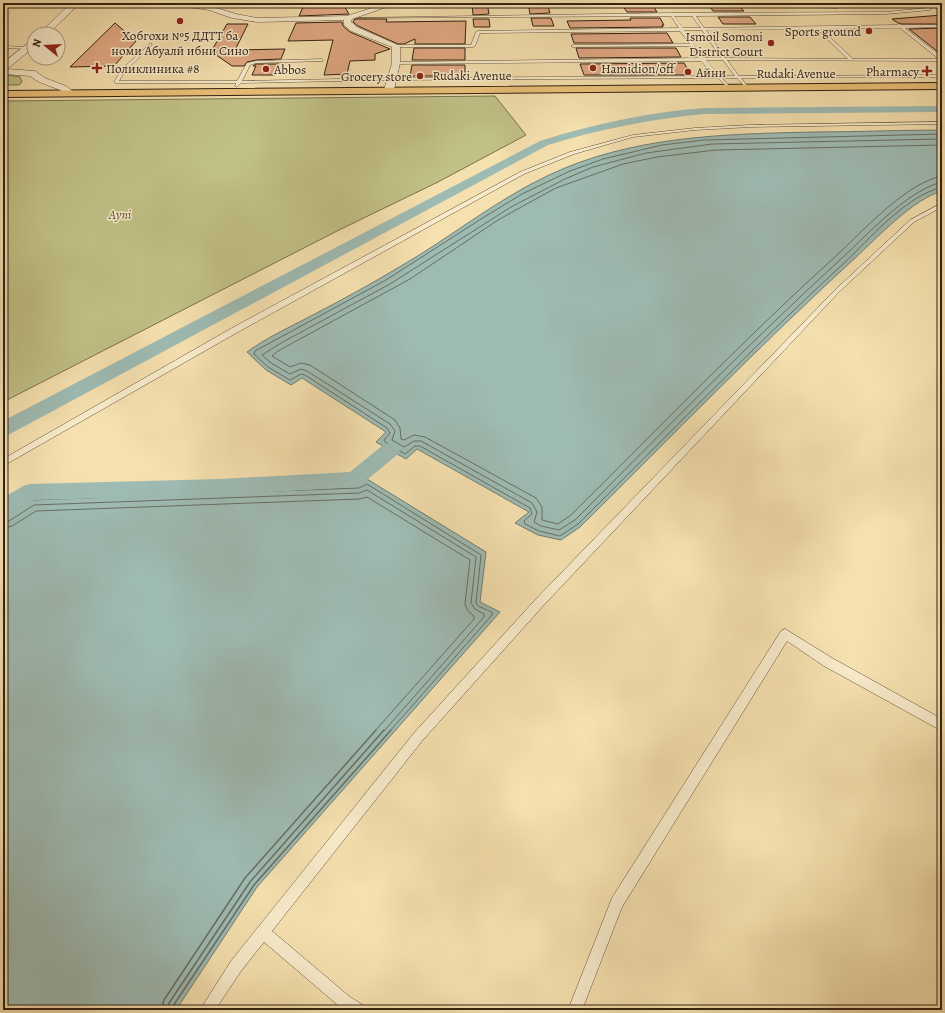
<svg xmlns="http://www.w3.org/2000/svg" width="945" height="1013" font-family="Alegreya,serif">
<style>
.green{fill:#c1c187;stroke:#79714d}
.water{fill:#9ebbb3;stroke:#727d73}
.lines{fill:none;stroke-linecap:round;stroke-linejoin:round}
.shore-far1{stroke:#686e63;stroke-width:1}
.shore{stroke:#686e63;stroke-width:1.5}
.canal{fill:#9ebbb3;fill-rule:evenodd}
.building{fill:#e0a883;stroke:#312113}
.service-casing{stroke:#62513a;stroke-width:1}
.minor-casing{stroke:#62513a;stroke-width:1}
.trunk-casing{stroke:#312113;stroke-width:2}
.service{fill:#f8ebcb;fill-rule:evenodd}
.minor{fill:#f8ebcb;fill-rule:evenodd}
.trunk{fill:#eac078;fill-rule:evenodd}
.poi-dot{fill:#8f2418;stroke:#f8ebcb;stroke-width:1.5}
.labels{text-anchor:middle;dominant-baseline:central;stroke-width:3;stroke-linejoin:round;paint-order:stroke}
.far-poi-label{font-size:13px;fill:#312113;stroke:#f8ebcb;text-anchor:end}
.far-street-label{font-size:13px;fill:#312113;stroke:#f8ebcb}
.far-park-label{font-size:13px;font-style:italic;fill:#5c5136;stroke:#f8ebcb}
</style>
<rect width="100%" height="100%" fill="#f5e0af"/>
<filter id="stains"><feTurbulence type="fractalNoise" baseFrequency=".005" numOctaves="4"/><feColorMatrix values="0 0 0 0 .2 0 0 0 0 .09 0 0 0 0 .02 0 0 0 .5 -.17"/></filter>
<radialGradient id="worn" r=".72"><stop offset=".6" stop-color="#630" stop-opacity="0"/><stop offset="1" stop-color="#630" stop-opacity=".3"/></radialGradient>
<path class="green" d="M3 74 20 77 22 82 19 85H3Z
M495 96 526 135 438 182 341 229 3 402V101Z"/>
<path class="water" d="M942 130V191C913 199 877 238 854 259 760 345 671 437 580 527L561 540 538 535 515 523 529 512 417 449 406 459 376 442 386 432 302 378 291 385 266 370 247 352C266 338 288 328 309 317 340 301 371 284 401 266 451 237 496 200 549 175 632 136 723 134 814 132 857 132 899 130 942 130Z
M367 479 486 552 480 602 500 612 257 887 176 1010H3V514L31 496 359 484Z"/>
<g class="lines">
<path class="shore-far1" d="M942 134 704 140 662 145 603 159 570 171 522 194 481 219 386 280 255 351 254 354 268 367 290 380 301 374 305 375 387 428 390 433 384 440 385 442 405 454 415 446H420L530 508 532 514 524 521 525 524 539 531 560 536 578 524C666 437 752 348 843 264 871 238 904 197 942 187
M942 139 712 144 646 153 593 167 565 179 511 207 390 284 281 343 262 355 271 363 290 374 301 369 307 371 390 424 395 431 392 440 404 447 414 441H421L532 503 537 512 534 522 541 526 559 530 575 520C663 432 750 342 842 258 868 234 908 190 942 182
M942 145 716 150 657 157 623 164 556 188 532 201 498 220 410 279 278 351 272 356 290 367 301 363 310 365 395 420 400 428 401 439 404 440 414 435 425 437 536 498 542 507V520L558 524 571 515C659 428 745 338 837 255 864 230 906 183 942 176
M3 517 33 500 359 488 367 484 481 555 476 603 478 606 492 612V615L390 731
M3 522 9 521 34 505 359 493 367 490 476 557 471 603 475 609 484 614V617L384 731
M3 528 12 526 36 511 359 499 367 497 470 560 465 604 468 611 474 616V619L375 731"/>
<path class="shore" d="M161 1010 164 1000 245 878 376 730
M167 1010 169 1003 250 882 384 730
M173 1010V1006L254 885 391 730"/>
<path class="canal" d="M942 106V112L705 114C651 119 600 129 548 145L10 434 3 436V421L540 141C594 124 648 112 705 108Z
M390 443 397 445 400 450 397 455 362 484 355 487 221 495 34 500 10 514 3 516V498L23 486 30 484 221 479 350 472 383 445Z"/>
</g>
<path class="building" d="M472 3H487L489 14 473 15Z
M528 3H547L550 13 530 14Z
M343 4 349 14 299 16 303 7Z
M652 4 657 12H627L622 5Z
M708 4H737L744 11H713Z
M942 15V24H902L898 23 892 19Z
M718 17H750L756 24H723Z
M531 18H551L554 26H533Z
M630 18H660L664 25H662L663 27 570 28 567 21 631 20Z
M355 19H387L386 22 466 21 465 44H415V39L404 44H398L358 26 353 22Z
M473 19H489L490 27H474Z
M342 22 343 26 350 32 390 49 375 54V60L350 61 347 74 324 75 333 40 288 41 296 23Z
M115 23 136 41 114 66 70 67Z
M227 24H248L235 50 285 49 281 59 256 60 247 62 244 66H232L209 50H212Z
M942 28V55L909 29Z
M667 33 673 43H574L571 34Z
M414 48H465V60H412Z
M576 48H676L681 57 579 58Z
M684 63 691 75H584L580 64Z
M256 64H279L275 75H252L256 66H253Z
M412 65H465V76H410Z"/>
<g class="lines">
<defs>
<path id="service" d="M768 4 835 7 837 8 767 6Z
M928 4 930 5V10L886 14 696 16 704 28 897 25 899 24 902 25H942V27L905 28 942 57V61L727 60 739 76 942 75V77L741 78 748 87 746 88 737 78H722L730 87 728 88 718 78 390 80 241 83 237 87 235 86 236 83H116L114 82 122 69 151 43 152 45 125 71 119 81H237L247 63 256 61 322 59 323 61 256 63 250 65 242 81 390 78 715 76 701 61 396 64 394 63 396 62 699 58 691 46 573 47 571 46 573 45 690 44 680 31 480 33 475 46 473 47H396L394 46 396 45H471L476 32 478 31 679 28 671 16 346 18 671 13 886 12 927 8 926 5ZM674 16H692L701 28H683ZM900 28 939 59H853L821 29ZM817 29 848 59 725 58 706 30ZM684 30H702L721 58H703ZM706 60H723L735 76H720Z
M3 46 29 47 31 48 29 49 3 48Z
M942 122V124L750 127 695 130 633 137 574 154 524 174 238 332 3 466V459L232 328 520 172 570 152 633 135 695 128 750 125Z
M942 203V207L914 222 839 292 543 606 422 741 272 931 350 997 363 1005 365 1010H345L340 1007 264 942 241 971 215 1010H200L231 961 414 733 535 600 835 290 910 220Z
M785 629 832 658 942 719V731L824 666 787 641 622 907 582 1010H568L612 898 781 631Z"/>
<path id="minor" d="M3 3H30L26 5 3 7Z
M51 3H126L122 5H78L48 34H39L69 5H55Z
M170 3H190L210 6 236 14 257 18 347 16 387 3H398L352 19 351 22 357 27 400 46V63L394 90 389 93 384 90 392 63V47L351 31 344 25V20L257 22 232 18 209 10 174 5Z
M899 3 942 4V8L903 5Z
M31 41H34V47L7 69 35 71 45 78 66 86 75 93 73 95H67L60 90 39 82 30 76 3 74V63Z"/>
<path id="trunk" d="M942 83V89L3 97V91Z"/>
</defs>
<use href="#service" class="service-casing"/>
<use href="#minor" class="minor-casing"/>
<use href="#trunk" class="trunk-casing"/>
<use href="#service" class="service"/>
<use href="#minor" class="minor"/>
<use href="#trunk" class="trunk"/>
</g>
<g class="poi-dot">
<circle cx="180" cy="21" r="4"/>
<circle cx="869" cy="31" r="4"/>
<circle cx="771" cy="43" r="4"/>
<path d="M95 62h4v4h4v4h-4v4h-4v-4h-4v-4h4z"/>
<circle cx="593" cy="68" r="4"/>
<circle cx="266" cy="69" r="4"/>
<path d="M925 65h4v4h4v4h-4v4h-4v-4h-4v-4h4z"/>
<circle cx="688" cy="72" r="4"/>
<circle cx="420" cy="76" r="4"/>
</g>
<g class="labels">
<g class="far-poi-label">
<text x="861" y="31">Sports ground</text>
<text x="180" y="35" text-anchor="middle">Хобгохи №5 ДДТТ ба<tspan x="180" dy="15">номи Абуалй ибни Сино</tspan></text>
<text x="763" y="36">Ismoil Somoni<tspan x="763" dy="15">District Court</tspan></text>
<text x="106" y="68" text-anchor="start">Поликлиника #8</text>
<text x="601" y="68" text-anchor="start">Hamidion/off</text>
<text x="274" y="69" text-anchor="start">Abbos</text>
<text x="919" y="71">Pharmacy</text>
<text x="696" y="72" text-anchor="start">Айни</text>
<text x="412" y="76">Grocery store</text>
</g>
<g class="far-street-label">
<text x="796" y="73">Rudaki Avenue</text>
<text x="472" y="75">Rudaki Avenue</text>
</g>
<g class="far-park-label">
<text x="120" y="214">Ayni</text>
</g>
</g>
<rect width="945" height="1013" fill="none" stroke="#f5e0af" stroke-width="16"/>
<rect x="4" y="4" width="937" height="1005" fill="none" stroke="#312113" stroke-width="2"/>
<rect x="8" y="8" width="929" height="997" fill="none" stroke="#312113"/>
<g transform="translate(46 46) rotate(288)"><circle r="19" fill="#f8ebcb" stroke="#a89a81"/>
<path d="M0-3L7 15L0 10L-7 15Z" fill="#8f2418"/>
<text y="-6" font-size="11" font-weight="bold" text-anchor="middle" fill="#312113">N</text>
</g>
<rect width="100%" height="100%" filter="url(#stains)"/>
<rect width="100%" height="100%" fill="url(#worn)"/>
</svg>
